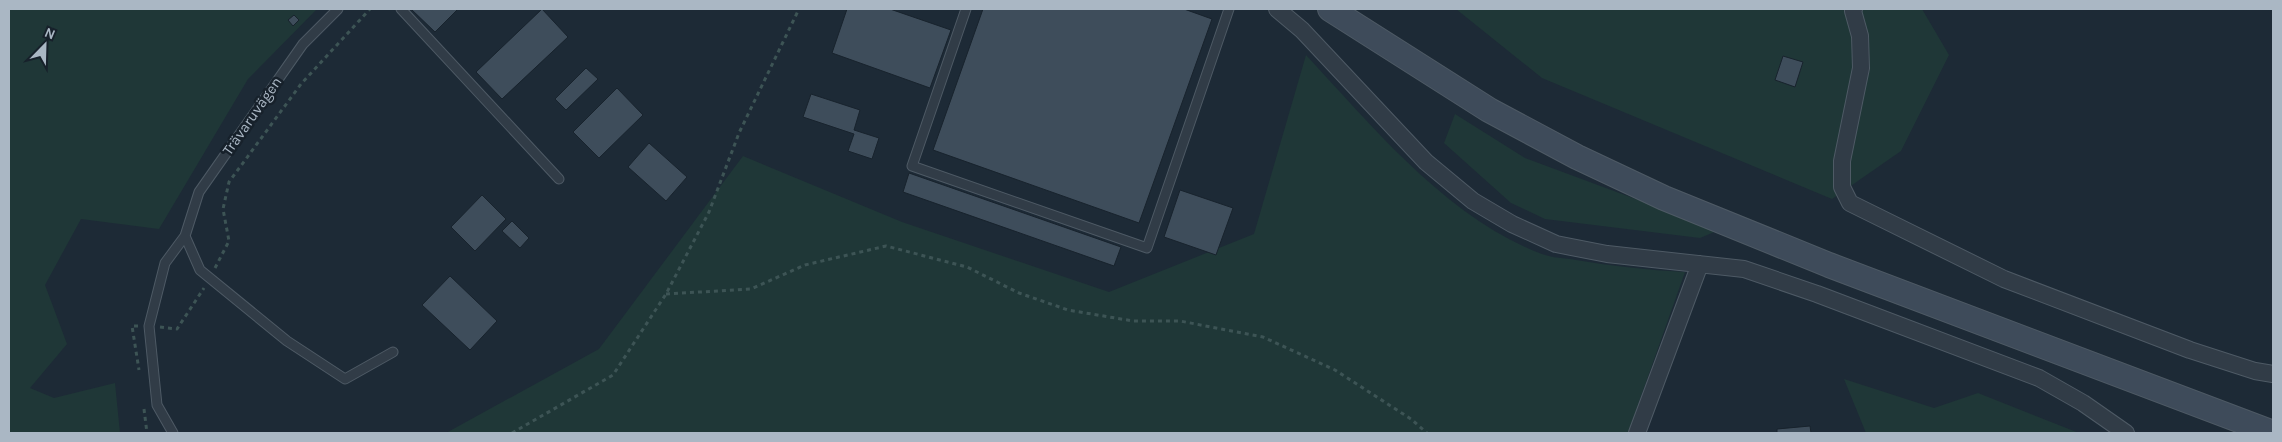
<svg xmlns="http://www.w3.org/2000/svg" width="2282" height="442" font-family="Karla,sans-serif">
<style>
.green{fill:#1f3737}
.building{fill:#3e4d5b;stroke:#18232d}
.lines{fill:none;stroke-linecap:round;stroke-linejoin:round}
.lane-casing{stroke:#4e5a65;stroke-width:11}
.street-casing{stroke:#4e5a65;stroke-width:18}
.secondary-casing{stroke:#4e5a65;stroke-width:26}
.path{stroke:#3d5455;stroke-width:3;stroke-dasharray:4 4;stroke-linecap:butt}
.lane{stroke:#313c47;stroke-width:9}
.street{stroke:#313c47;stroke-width:16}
.secondary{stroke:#3e4b5a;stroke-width:24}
.labels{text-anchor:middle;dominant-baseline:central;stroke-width:5;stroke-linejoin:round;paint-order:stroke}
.street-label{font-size:15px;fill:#aab7c4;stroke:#17212b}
</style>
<rect width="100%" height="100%" fill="#1d2a36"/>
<path class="green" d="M9 9H317L248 79 159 229 81 219 45 285 67 344 30 388 54 398 115 383 120 433H9Z
M1456 9H1922L1949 55 1901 151 1832 199 1542 78Z
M1306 55C1373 127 1448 219 1542 254 1552 258 1565 258 1576 260 1612 266 1648 270 1685 272L1628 433H446L599 349 743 156 902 222 1109 292 1254 234Z
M1455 114 1525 158 1719 230 1700 238 1545 219 1511 203 1444 143Z
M1844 379 1934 408 1978 393 2079 433H1866Z"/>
<path class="building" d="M411 9H458L435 32Z
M542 9 568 37 502 99 476 72Z
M847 9H890L951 30 930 88 832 53Z
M983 9H1184L1212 19 1139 223 933 150Z
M294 15 299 20 293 26 288 20Z
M1783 56 1803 62 1795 87 1775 80Z
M586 68 598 79 566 110 555 99Z
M617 88 643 115 599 158 573 132Z
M811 94 860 110 854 130 879 138 872 159 848 151 854 134 803 117Z
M649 143 687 177 666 201 628 167Z
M909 173 1121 247 1114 266 903 192Z
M1180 190 1233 208 1216 255 1164 237Z
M482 195 506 219 475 251 451 227Z
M512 221 529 238 520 248 502 231Z
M450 276 497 321 470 350 422 305Z
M1810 426 1811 433H1777V429Z"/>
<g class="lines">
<defs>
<path id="lane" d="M401 9 559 179
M966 9 912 166 1147 248 1229 9
M185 236 200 270 287 341 345 379 393 352
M173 433 157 405 149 326 165 263 185 236 199 192 303 44 338 9"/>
<path id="street" d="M1277 9 1302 30 1426 162 1473 201 1512 224 1556 244 1607 254 1744 269 1817 294 2039 378 2083 403 2126 433
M1854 9 1853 11 1860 36 1861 68 1842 161V187L1850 203 2004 279 2190 350 2255 371 2273 374
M1637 433 1700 264"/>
<path id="secondary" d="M1330 9 1489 110 1577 157 1664 198 1829 265 2273 433"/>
</defs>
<use href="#lane" class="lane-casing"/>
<use href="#street" class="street-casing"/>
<use href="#secondary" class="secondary-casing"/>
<path class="path" d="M215 268 229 241 223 209 229 182 301 84 370 9
M666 294 751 289 805 265 886 246 967 267 1019 293 1068 310 1133 321H1180L1263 337 1335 370 1411 419 1427 433
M138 326H132L139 370
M160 327 177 329 204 288
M144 409 147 433
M512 433 613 375 666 294 709 212 739 133 799 9"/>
<use href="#lane" class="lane"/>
<use href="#street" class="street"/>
<use href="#secondary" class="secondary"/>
</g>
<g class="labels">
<g class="street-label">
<text transform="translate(252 116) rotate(-55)">Trävaruvägen</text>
</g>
</g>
<rect width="2282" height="442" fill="none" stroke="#aab7c4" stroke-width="20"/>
<g transform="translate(45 45) rotate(23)" stroke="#17212b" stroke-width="4" paint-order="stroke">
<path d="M0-4L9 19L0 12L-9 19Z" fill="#aab7c4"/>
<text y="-8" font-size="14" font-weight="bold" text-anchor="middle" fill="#aab7c4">N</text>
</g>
</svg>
